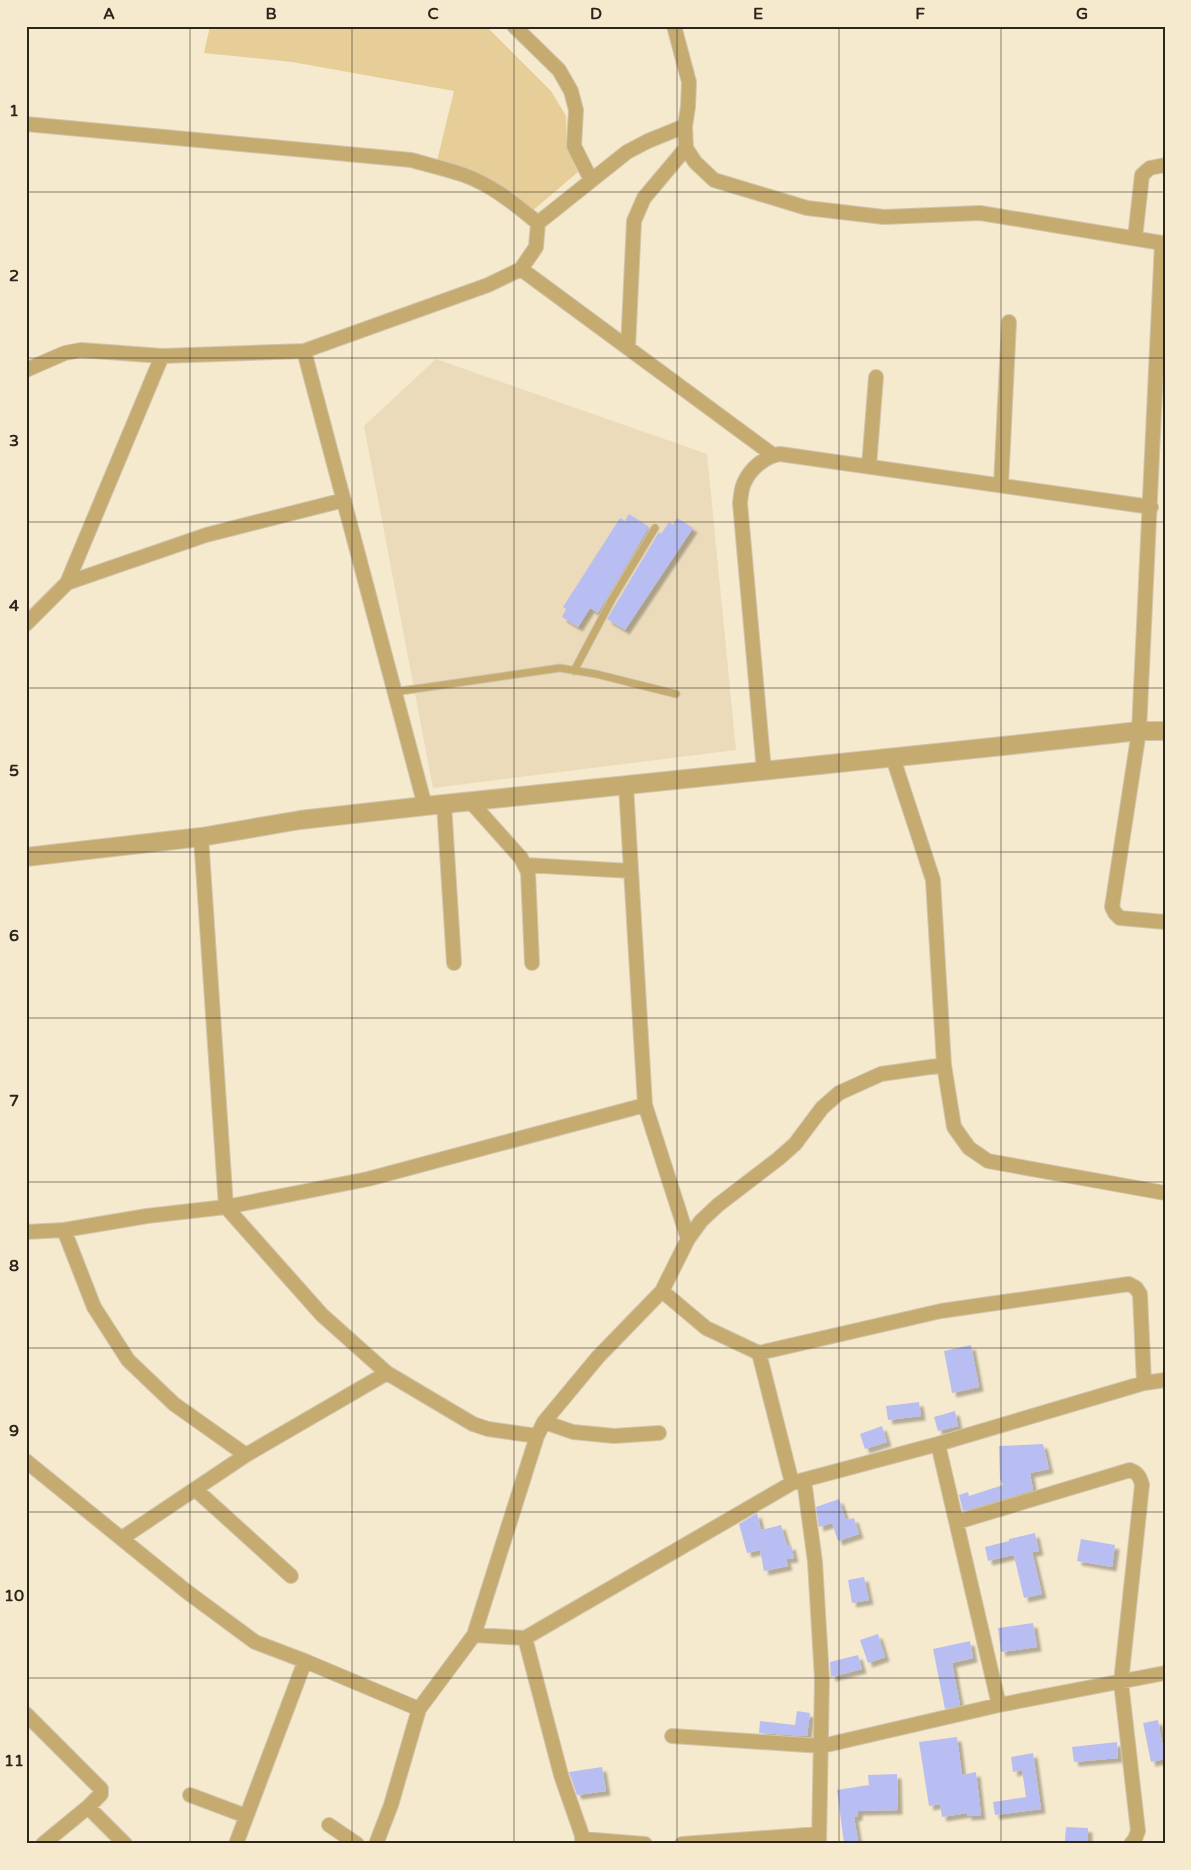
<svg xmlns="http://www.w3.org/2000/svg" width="1191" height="1870" font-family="'Varela Round',sans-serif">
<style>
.built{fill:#ebdbba}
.green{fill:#e7ce98}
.building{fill:#b9bef2;filter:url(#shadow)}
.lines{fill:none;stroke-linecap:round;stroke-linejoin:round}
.service-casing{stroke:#d1c6ae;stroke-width:9}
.minor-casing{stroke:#d1c6ae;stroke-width:16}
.tertiary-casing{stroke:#d1c6ae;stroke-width:20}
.service{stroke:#c6ab71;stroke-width:7}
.minor{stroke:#c6ab71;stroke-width:14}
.tertiary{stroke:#c6ab71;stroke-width:18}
.grid{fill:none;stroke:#2b261c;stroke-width:1;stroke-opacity:0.55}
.neatline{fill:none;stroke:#2b261c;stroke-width:2}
.grid-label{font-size:16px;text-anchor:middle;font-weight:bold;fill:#2b261c}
</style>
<defs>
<filter id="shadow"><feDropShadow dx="4.5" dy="4.5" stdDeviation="1" flood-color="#0004"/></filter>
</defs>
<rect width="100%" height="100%" fill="#f5e9ce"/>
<path class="built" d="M436 359 707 454 736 750 433 788 364 426Z"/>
<path class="green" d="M210 26H486L551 91 566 116 567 148 578 172 531 212 437 161 454 91 292 62 204 53Z"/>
<path class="building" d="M629 514 649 527 598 613 590 608 578 627 562 617 566 609 563 607 620 518 625 521Z
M677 518 693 528 625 630 607 619 659 532 661 534 669 522 673 525Z
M971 1345 979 1387 952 1393 944 1351Z
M919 1402 921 1416 888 1420 886 1406Z
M955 1411 958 1426 938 1431 934 1417Z
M882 1426 887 1442 865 1449 860 1434Z
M1043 1444 1049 1469 1030 1473 1033 1490 963 1511 959 1495 968 1492 969 1496 1003 1485 1000 1479 999 1446Z
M839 1499 846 1520 854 1518 859 1534 838 1541 832 1523 819 1527 816 1507Z
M757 1513 761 1530 781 1525 787 1546 791 1545 794 1558 786 1559 788 1566 764 1571 760 1550 747 1553 739 1524Z
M1035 1533 1039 1551 1032 1552 1042 1594 1024 1598 1014 1556 1012 1555 988 1561 985 1547 1009 1541V1539Z
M1081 1539 1115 1545 1112 1567 1077 1561Z
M864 1577 869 1600 852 1603 848 1580Z
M1033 1623 1037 1647 1001 1652 998 1628Z
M878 1634 885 1657 868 1663 860 1640Z
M970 1641 973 1658 952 1663 960 1705 945 1709 933 1649Z
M858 1655 862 1669 831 1677 830 1662Z
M797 1711 810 1713 807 1736 759 1733 760 1721 795 1725Z
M1158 1720 1165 1759 1151 1762 1143 1723Z
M957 1737 962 1775 976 1772 981 1815 967 1816V1813L942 1817 940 1804 929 1806 919 1742Z
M1117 1742 1118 1758 1074 1762 1072 1747Z
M1033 1753 1041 1809 995 1815 993 1802 1026 1797 1022 1770 1013 1772 1011 1757Z
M602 1767 606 1791 577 1795 569 1772Z
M897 1774 898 1810 858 1811V1816L854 1817 858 1841 844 1843 837 1790 869 1785 868 1775Z
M1066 1827 1088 1828V1841H1065Z"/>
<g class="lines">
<defs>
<path id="service" d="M574 671 612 599 655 528
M394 692 560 668 596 674 676 694"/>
<path id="minor" d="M514 26 559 70 571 91 576 110 574 146 591 180
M674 26 689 82 688 107 685 126 686 148 695 162 714 180 807 208 884 217 980 213 1162 243 1139 731 1112 907 1115 913 1120 918 1165 922
M26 124 411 160C429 165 447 169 464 175 492 185 515 204 538 223
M1135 238 1142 175 1150 168 1165 165
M521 269 773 455
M628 348 634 221 644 198 686 148
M26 370 65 353 81 350 162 356
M869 466 876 377
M1001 485 1009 322
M67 583 162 356 304 351
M26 624 67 583 206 535 344 500
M893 758 933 880 944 1065 954 1127 969 1148 988 1161 1165 1193
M764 771 740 503C741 497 741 489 744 483 750 469 765 456 780 454L1151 507
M626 786 645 1105 688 1239
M470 801 521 858 528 872 532 963
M444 804 454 963
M425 806 304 351 488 285 521 269 536 247 538 223 627 152 648 141 685 126
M201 837 226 1207 322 1315 387 1373 473 1424 488 1429 537 1436
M525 865 631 871
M64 1230 94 1307 128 1360 174 1404 246 1455
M26 1232 64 1230 147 1216 226 1207 368 1179 645 1105
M662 1291 706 1328 759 1353 941 1311 1129 1284 1136 1288 1140 1294 1144 1383
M759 1353 792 1483
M544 1422 573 1432 614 1436 659 1433
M938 1444 999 1705
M26 1461 186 1591 255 1642 305 1661 236 1844
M804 1480 815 1562 822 1679 819 1844
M195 1489 291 1576
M957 1522 1130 1470C1138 1473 1140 1477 1142 1485L1121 1682 1138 1831 1135 1839 1131 1844
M122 1538 246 1455 387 1373
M474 1635 525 1638 792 1483 938 1444 1144 1383 1165 1380
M525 1638 561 1775 585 1844
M305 1661 419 1709
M26 1714 101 1789V1794L88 1807
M672 1736 822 1746 999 1705 1165 1673
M190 1795 246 1816
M329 1825 357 1844
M582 1839 645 1844
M43 1844 88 1807 125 1844
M376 1844 391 1805 419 1709 474 1635 537 1436 544 1422 598 1357 662 1291 688 1239 701 1221 718 1205 778 1159 795 1144 822 1108 839 1093 881 1074 944 1065
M682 1844 819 1834"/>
<path id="tertiary" d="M26 857 201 837 300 820 425 806 1003 746 1139 731H1165"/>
</defs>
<use href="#service" class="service-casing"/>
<use href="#minor" class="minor-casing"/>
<use href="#tertiary" class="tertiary-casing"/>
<use href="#service" class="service"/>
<use href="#minor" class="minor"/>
<use href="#tertiary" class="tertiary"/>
</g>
<path class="grid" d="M190 26V1844M352 26V1844M514 26V1844M677 26V1844M839 26V1844M1001 26V1844M26 192H1165M26 358H1165M26 522H1165M26 688H1165M26 852H1165M26 1018H1165M26 1182H1165M26 1348H1165M26 1512H1165M26 1678H1165"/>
<rect width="1191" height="1870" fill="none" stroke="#f5e9ce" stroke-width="55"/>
<rect x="28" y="28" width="1136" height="1814" class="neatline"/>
<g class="grid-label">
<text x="109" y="19">A</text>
<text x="271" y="19">B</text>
<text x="433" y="19">C</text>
<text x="596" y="19">D</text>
<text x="758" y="19">E</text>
<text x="920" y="19">F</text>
<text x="1082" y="19">G</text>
<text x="14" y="116">1</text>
<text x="14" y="281">2</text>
<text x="14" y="446">3</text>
<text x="14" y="611">4</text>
<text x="14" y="776">5</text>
<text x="14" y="941">6</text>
<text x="14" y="1106">7</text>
<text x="14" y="1271">8</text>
<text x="14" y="1436">9</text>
<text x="14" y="1601">10</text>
<text x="14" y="1766">11</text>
</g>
</svg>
